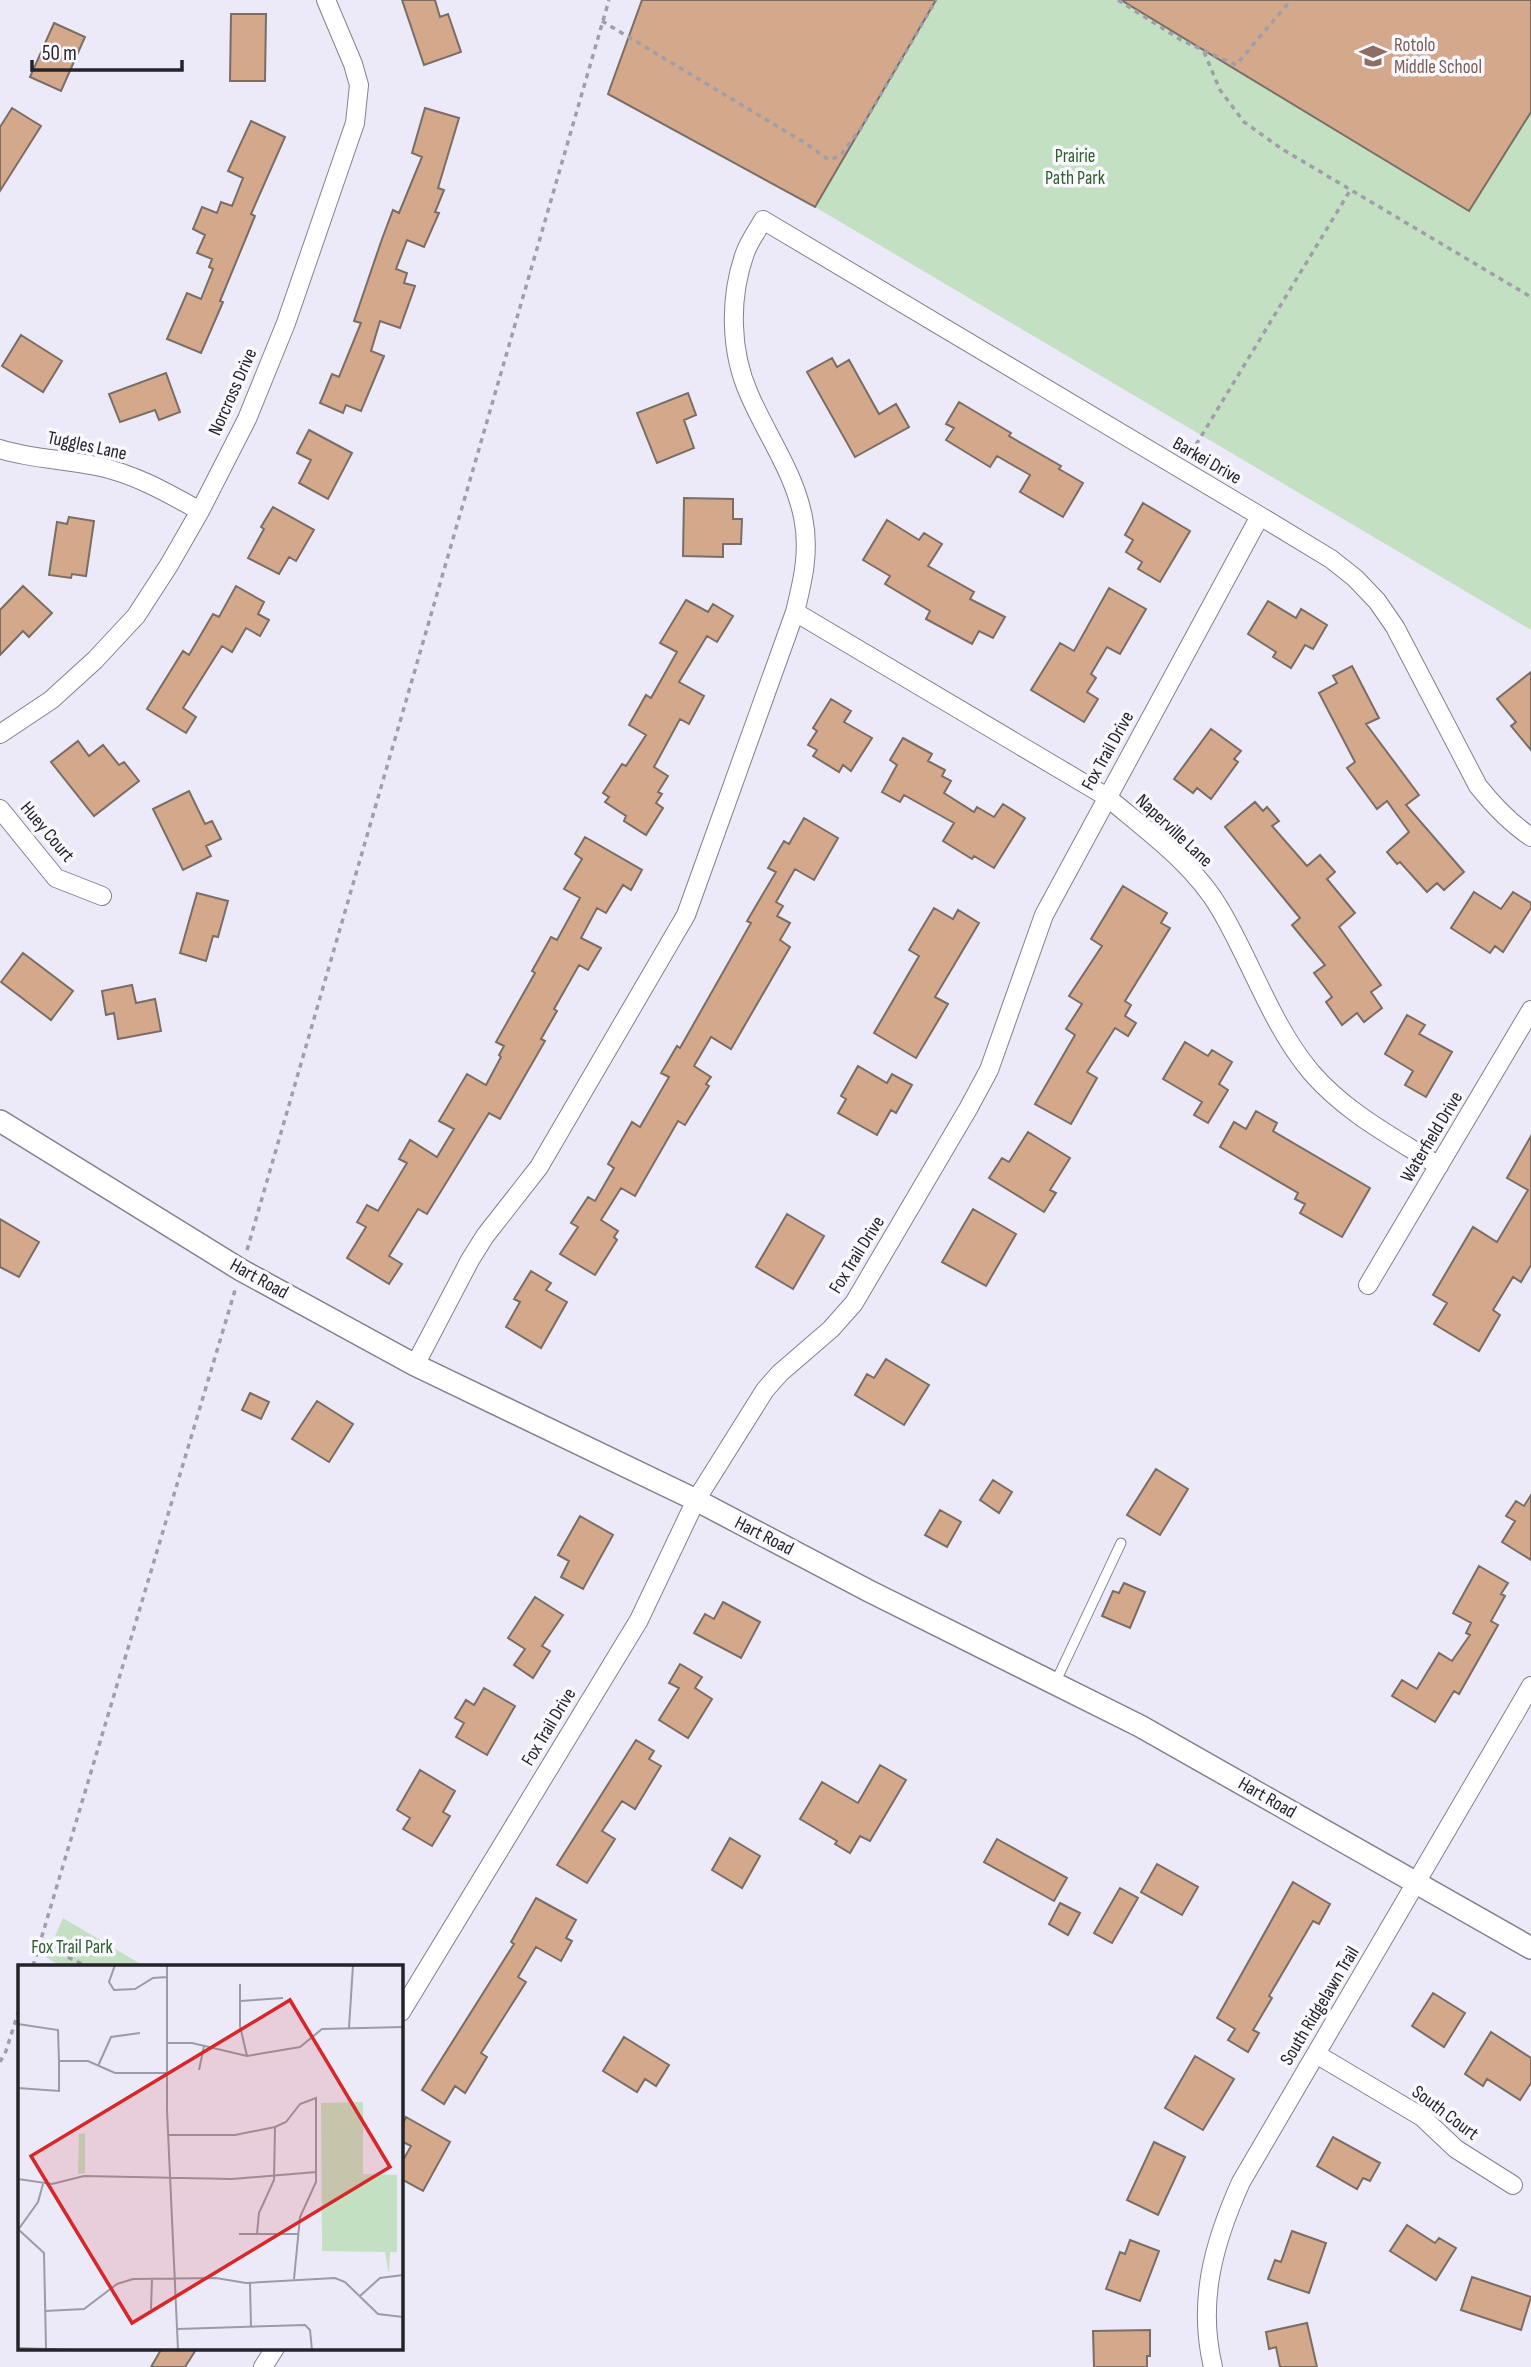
<svg xmlns="http://www.w3.org/2000/svg" width="1531" height="2367" font-family="'Sofia Sans Condensed',sans-serif">
<style>
.green{fill:#c4e0c2}
.building{fill:#d4a98b;stroke:#7a6d65;stroke-width:2}
.lines{fill:none;stroke-linecap:round;stroke-linejoin:round}
.service-casing{stroke:#83818e;stroke-width:11}
.minor-casing{stroke:#83818e;stroke-width:20}
.tertiary-casing{stroke:#83818e;stroke-width:24}
.path{stroke:#9f9ea9;stroke-width:3.5;stroke-dasharray:5 5;stroke-linecap:butt}
.service{stroke:#fff;stroke-width:9}
.minor{stroke:#fff;stroke-width:18}
.tertiary{stroke:#fff;stroke-width:21}
.labels{text-anchor:middle;dominant-baseline:central;stroke-width:7;stroke-linejoin:round;paint-order:stroke}
.education-label{font-size:19px;fill:#785e54;stroke:#f9f8fe;text-anchor:start}
.park-label{font-size:19px;fill:#2e602e;stroke:#f9f8fe}
.street-label{font-size:19px;fill:#242329;stroke:#f9f8fe}
.inset-road{fill:none;stroke:#9c9aa6;stroke-width:2}
.view{fill:#d62828;fill-opacity:0.15;stroke:#d62828;stroke-width:3.5}
.inset-edge{fill:none;stroke:#242329;stroke-width:3.5}
</style>
<rect width="100%" height="100%" fill="#eceaf9"/>
<path class="green" d="M936 0H1121L1469 211 1531 112V630L815 207Z
M63 1918 144 1966H60L46 1957Z"/>
<path class="building" d="M402 0H435L440 17 448 14 461 52 424 65Z
M642 0H936L815 207 608 94Z
M1121 0H1531V112L1469 211Z
M231 14H266L265 81H230Z
M54 23 85 37 61 91 30 77Z
M12 108 41 126 0 191V127Z
M425 108 459 118 438 188 444 190 435 212 439 213 424 247 407 240 396 269 407 273 404 283 415 286 400 328 380 321 371 351 384 356 361 411 346 405 343 413 320 403 332 374 339 377 361 323 354 321 382 239 393 210 399 213 422 157 412 153Z
M251 121 285 137 251 214 255 216 220 301 223 302 201 353 167 339 187 293 201 299 213 269 209 267 212 259 197 253 205 235 193 229 202 207 217 213 221 202 232 206 243 178 228 171Z
M21 335 62 361 43 392 2 366Z
M832 358 837 367 849 360 879 414 896 404 909 427 855 457 807 372Z
M166 373 180 412 159 420 155 410 120 422 109 394Z
M688 393 696 415 684 420 694 448 657 463 637 413Z
M959 402 1011 433 1009 436 1061 466 1059 469 1083 483 1063 517 1020 492 1030 475 997 456 990 467 946 440 954 428 946 424Z
M309 430 352 453 328 499 299 483 311 460 297 453Z
M684 498 733 499V519H742L741 544H723V557L683 556Z
M1143 503 1190 531 1160 582 1138 569 1142 562 1126 552 1133 540 1125 535Z
M273 507 314 530 296 561 289 557 279 574 248 558 264 529 261 527Z
M69 517 94 521 86 576 72 574 71 578 49 575 57 522 67 524Z
M887 520 919 540 924 533 942 544 928 566 974 592 970 599 1005 617 993 638 979 631 972 644 926 619 930 611 885 584 890 576 863 560Z
M23 586 52 613 29 637 23 631 0 655V610Z
M236 586 264 602 258 614 269 620 260 636 246 628 232 652 222 646 183 708 196 717 186 733 147 709 183 651 189 655 213 614 219 617Z
M1109 588 1146 609 1120 654 1107 647 1091 674 1096 678 1087 692 1098 699 1084 722 1031 690 1060 643 1074 651Z
M686 600 708 612 713 604 733 616 717 642 707 636 679 682 704 696 689 724 680 719 654 767 668 776 658 792 662 794 656 803 663 808 646 835 624 821 626 816 605 802 609 797 603 793 622 764 626 766 646 735 629 725 646 695 651 698 677 652 660 643Z
M1268 601 1296 618 1301 609 1327 625 1313 649 1305 645 1291 668 1273 657 1276 652 1248 634Z
M1352 666 1379 718 1366 724 1419 795 1406 805 1464 872 1444 890 1437 883 1427 892 1400 862 1397 864 1387 852 1409 832 1387 801 1377 809 1347 768 1355 762 1319 693 1337 683 1333 676Z
M1531 672V750L1511 726 1516 722 1497 699Z
M831 699 851 711 844 722 872 738 851 771 843 765 839 772 813 756 817 750 808 745 817 731 813 728Z
M1211 729 1241 751 1234 759 1238 762 1211 799 1197 788 1193 793 1174 779Z
M903 738 932 754 928 761 945 770 942 776 951 781 944 793 974 812 977 807 994 817 1003 804 1025 818 994 868 974 856 972 859 943 841 954 823 904 795 900 802 882 792 897 765 890 760Z
M78 741 89 756 103 745 119 765 124 762 139 781 94 816 51 762Z
M189 791 205 824 212 821 221 839 206 846 211 856 183 870 153 809Z
M1255 802 1263 811 1267 807 1279 821 1272 826 1307 866 1320 855 1335 872 1327 879 1355 913 1339 927 1381 985 1371 992 1382 1008 1364 1022 1357 1013 1342 1025 1326 1002 1332 997 1314 973 1325 965 1292 925 1300 918 1225 827Z
M804 818 838 838 814 880 795 869 776 902 783 906 777 916 790 923 780 940 790 947 731 1049 711 1037 694 1066 711 1077 706 1084 709 1086 685 1125 678 1121 635 1196 621 1188 601 1220 618 1231 614 1237 617 1240 595 1275 560 1254 578 1227 571 1223 588 1197 595 1201 614 1168 608 1164 632 1122 640 1127 669 1077 661 1073 677 1046 680 1048 751 923 747 921 776 872 768 868 784 841 789 844Z
M585 837 642 870 631 890 623 885 606 913 597 908 581 938 601 948 588 970 579 965 554 1009 557 1011 541 1039 545 1041 500 1119 489 1113 427 1214 418 1209 389 1256 402 1264 389 1284 347 1258 366 1227 357 1222 367 1205 378 1211 407 1163 399 1159 410 1140 437 1157 454 1129 439 1121 467 1074 486 1085 501 1057 499 1055 504 1046 496 1042 535 973 532 971 551 937 557 940 580 898 564 889 582 859 575 854Z
M1123 886 1167 913 1161 923 1170 928 1125 1001 1131 1005 1125 1016 1136 1023 1128 1036 1115 1028 1087 1072 1097 1078 1071 1124 1035 1104 1075 1035 1066 1029 1082 1004 1069 996 1102 946 1091 939Z
M1474 892 1501 909 1513 892 1531 903V908L1503 952 1495 946 1490 953 1451 928Z
M197 893 228 901 218 937 213 936 206 961 180 953Z
M934 908 953 919 958 910 979 923 935 997 948 1004 916 1058 874 1033 919 956 909 950Z
M23 953 73 991 51 1020 1 982Z
M132 985 136 1003 155 999 161 1031 118 1039 114 1013 106 1015 102 991Z
M1407 1015 1425 1025 1419 1034 1452 1052 1426 1097 1405 1085 1413 1071 1385 1054Z
M1185 1042 1208 1056 1212 1050 1232 1062 1219 1084 1228 1090 1208 1123 1194 1115 1202 1102 1163 1079Z
M858 1066 887 1083 892 1074 912 1085 896 1113 891 1110 877 1135 838 1113 846 1099 841 1096Z
M1256 1111 1277 1123 1273 1131 1370 1188 1342 1237 1300 1213 1305 1204 1295 1199 1298 1193 1220 1147 1234 1122 1246 1129Z
M1028 1132 1070 1158 1050 1190 1056 1193 1044 1212 989 1178 1002 1158 1009 1162Z
M1531 1136V1265L1521 1282 1513 1277 1493 1310 1500 1315 1479 1351 1434 1324 1447 1303 1433 1295 1473 1227 1497 1242 1528 1190 1507 1178Z
M973 1209 1016 1234 986 1286 942 1262Z
M787 1214 824 1236 793 1289 756 1267Z
M0 1219 39 1242 19 1277 0 1267Z
M531 1271 551 1283 546 1290 567 1302 541 1348 506 1327 520 1302 514 1299Z
M886 1359 929 1385 904 1425 855 1395 867 1374 874 1378Z
M250 1393 269 1402 261 1419 242 1410Z
M317 1401 353 1424 329 1462 292 1439Z
M1156 1469 1188 1489 1160 1535 1127 1515Z
M993 1480 1012 1492 999 1513 980 1500Z
M1531 1495V1560L1502 1542 1515 1521 1506 1516 1516 1501 1524 1506Z
M940 1510 961 1522 947 1547 925 1535Z
M580 1516 613 1535 583 1589 561 1577 569 1561 558 1555Z
M1479 1566 1508 1583 1501 1594 1505 1596 1491 1621 1498 1625 1459 1694 1454 1691 1435 1722 1392 1696 1402 1680 1417 1689 1439 1653 1452 1661 1470 1635 1466 1633 1471 1623 1453 1613Z
M1124 1583 1145 1592 1130 1628 1102 1616 1113 1591 1119 1593Z
M535 1597 563 1615 542 1646 550 1651 533 1678 514 1665 525 1649 508 1638Z
M723 1602 760 1622 741 1658 694 1633 705 1614 714 1619Z
M680 1664 702 1677 695 1688 712 1699 688 1738 659 1720 679 1688 669 1683Z
M484 1688 515 1706 487 1755 456 1737 464 1723 455 1718 466 1700 474 1705Z
M636 1740 654 1751 649 1759 661 1766 635 1809 622 1801 602 1831 615 1839 587 1883 557 1865Z
M880 1765 906 1780 870 1841 860 1836 850 1853 835 1844 837 1841 800 1819 822 1782 858 1803Z
M420 1770 455 1791 443 1812 450 1816 432 1846 403 1829 410 1818 397 1810Z
M730 1838 760 1856 742 1888 712 1870Z
M997 1839 1067 1878 1054 1901 984 1862Z
M1157 1864 1198 1887 1182 1915 1141 1892Z
M1293 1882 1330 1904 1319 1924 1313 1921 1269 1996 1272 1998 1253 2030 1259 2033 1248 2052 1228 2040 1235 2029 1217 2018Z
M1120 1888 1138 1898 1112 1943 1094 1933Z
M536 1898 576 1920 566 1938 572 1941 561 1961 536 1947 518 1977 526 1982 481 2053 487 2057 465 2093 455 2086 444 2104 422 2090 514 1944 511 1942Z
M1060 1903 1080 1913 1068 1935 1049 1924Z
M1433 1993 1465 2013 1444 2047 1412 2026Z
M1491 2032 1531 2058V2083L1520 2100 1487 2079 1483 2086 1465 2074Z
M624 2037 669 2065 656 2086 645 2079 637 2092 603 2071Z
M1195 2056 1234 2079 1203 2130 1165 2108Z
M406 2117 450 2142 423 2191 401 2179V2164L411 2146 401 2141V2127Z
M1333 2137 1380 2163 1370 2181 1363 2178 1357 2189 1317 2166Z
M1154 2142 1185 2157 1158 2215 1127 2200Z
M1407 2225 1435 2243 1439 2238 1456 2248 1436 2280 1390 2251Z
M1292 2231 1326 2243 1309 2293 1268 2279 1275 2260 1281 2262Z
M1130 2240 1159 2251 1140 2301 1106 2289 1120 2252 1125 2254Z
M1472 2277 1531 2297 1521 2330 1461 2310Z
M1307 2323 1317 2367H1280L1276 2347 1269 2349 1266 2332Z
M1150 2330V2356H1147V2367H1094L1093 2331Z
M162 2348H197L185 2367H151Z"/>
<g class="lines">
<defs>
<path id="service" d="M1055 1683 1121 1543"/>
<path id="minor" d="M0 449C31 459 64 459 96 466 133 473 168 493 200 511
M795 612 1107 797C1146 830 1194 864 1220 909 1251 961 1272 1026 1311 1072 1346 1113 1395 1138 1439 1166
M0 734 51 700 95 660 136 616 169 565 200 511 247 419 286 323 355 123 359 85 353 64 326 0
M0 809 56 878 102 896
M1368 1285 1531 1010
M415 1365 470 1260 485 1236 539 1167 686 915 795 612C803 580 810 550 803 517 794 472 767 436 749 394 730 351 729 298 745 253 749 242 757 231 763 220L1260 516 1331 559 1355 578 1377 601 1395 627 1478 786C1494 806 1510 823 1531 837
M401 2012 639 1620 696 1500 765 1390 780 1373 831 1329 854 1303 968 1109 989 1070 1044 915 1260 516
M1316 2054 1422 2117 1456 2149 1513 2185
M263 2367 275 2348
M1213 2367C1197 2301 1214 2242 1241 2182L1531 1686"/>
<path id="tertiary" d="M0 1121 241 1270 415 1365 696 1500 869 1591 1140 1726 1531 1948"/>
</defs>
<use href="#service" class="service-casing"/>
<use href="#minor" class="minor-casing"/>
<use href="#tertiary" class="tertiary-casing"/>
<path class="path" d="M1118 0 1181 40 1236 65 1291 0
M602 21 805 143 829 160 840 156 861 128 936 0
M1204 52 1220 90 1244 122 1282 149 1531 297
M1191 453 1351 189
M247 1250 609 0
M41 1944 86 1966
M33 1966 236 1287
M0 2062 6 2051 19 2010"/>
<use href="#service" class="service"/>
<use href="#minor" class="minor"/>
<use href="#tertiary" class="tertiary"/>
</g>
<defs>
<symbol id="school-bare" viewBox="-9 -9 18 18"><path d="M0-5L7-2L0 1L-7-2ZM-4 1L0 2.5L4 1V4Q0 6-4 4Z" fill="#8d6e63" stroke="#f9f8fe" stroke-width="2.5" paint-order="stroke"/></symbol>
</defs>
<g fill-rule="evenodd">
<use href="#school-bare" x="1354" y="37" width="38" height="38"/>
</g>
<g class="labels">
<g class="education-label">
<text x="1394" y="45">Rotolo<tspan x="1394" dy="22">Middle School</tspan></text>
</g>
<g class="park-label">
<text x="1075" y="156">Prairie<tspan x="1075" dy="22">Path Park</tspan></text>
<text x="72" y="1947">Fox Trail Park</text>
</g>
<g class="street-label">
<text transform="translate(233 392) rotate(-66)">Norcross Drive</text>
<text transform="translate(87 446) rotate(12)">Tuggles Lane</text>
<text transform="translate(1207 461) rotate(30)">Barkei Drive</text>
<text transform="translate(1108 751) rotate(-61)">Fox Trail Drive</text>
<text transform="translate(1174 831) rotate(43)">Naperville Lane</text>
<text transform="translate(47 832) rotate(50)">Huey Court</text>
<text transform="translate(1432 1137) rotate(-59)">Waterfield Drive</text>
<text transform="translate(857 1255) rotate(-58)">Fox Trail Drive</text>
<text transform="translate(259 1279) rotate(29)">Hart Road</text>
<text transform="translate(764 1536) rotate(27)">Hart Road</text>
<text transform="translate(549 1727) rotate(-59)">Fox Trail Drive</text>
<text transform="translate(1267 1798) rotate(30)">Hart Road</text>
<text transform="translate(1320 2006) rotate(-59)">South Ridgelawn Trail</text>
<text transform="translate(1445 2113) rotate(37)">South Court</text>
</g>
</g>
<g transform="translate(18 1965)">
<rect width="385" height="385" fill="#eceaf9"/>
<path d="M345 137V209L379 210V287H372L371 309 367 287 304 286 303 138ZM67 168V208L60 209 61 169Z" fill="#c4e0c2"/>
<path class="inset-road" d="M97 0 91 17 96 25 117 24 135 13 149 12M149 0V145L160 385M222 19V61L229 91M222 36 265 33M0 59 40 65 41 96V126L0 123M331 63 335 0M149 78H174L229 91 282 82 304 64 385 62M41 96H70L97 108H149M80 101 93 72 122 68M181 105 186 81M150 170H217L257 162 268 157 282 139 298 133V217L282 252 276 314M0 214 34 219 66 211 214 214 298 207M0 265 20 237 25 219M1 265 26 288 28 383M221 269H281M239 269 241 248 256 215 257 162M232 318 233 362M342 331 362 313 385 310M133 344 134 314M27 346 66 344 99 319 115 314 198 313 228 318 317 313 327 317 360 349 385 352M160 364 287 360 292 365 294 385M0 383 56 385M84 385H134"/>
<path class="view" d="M272 35 372 202 114 358 13 191Z"/>
<rect width="385" height="385" class="inset-edge"/>
</g>
<path d="M32 60v10h150v-10" fill="none" stroke="#242329" stroke-width="3.5"/>
<text x="42" y="60" font-size="21" fill="#242329" stroke="#f9f8fe" stroke-width="5" paint-order="stroke">50 m</text>
</svg>
